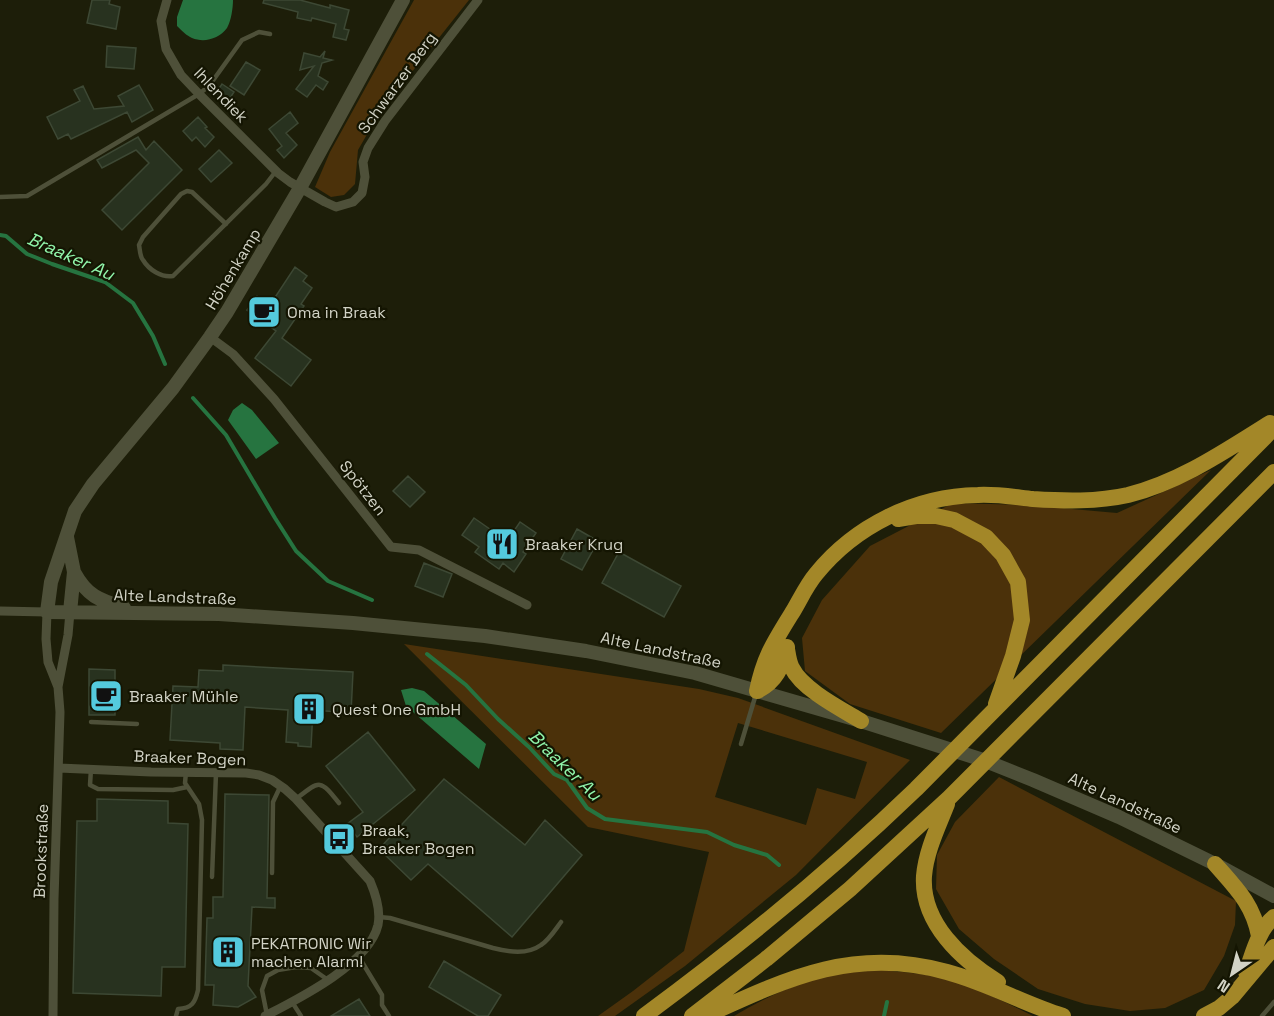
<svg xmlns="http://www.w3.org/2000/svg" width="1274" height="1016" font-family="'Space Grotesk',sans-serif">
<style>
.green{fill:#4b310a;fill-rule:evenodd}
.water{fill:#267440}
.lines{fill:none;stroke-linecap:round;stroke-linejoin:round}
.stream{stroke:#267440;stroke-width:4}
.building{fill:#28321f;stroke:#3d4834;stroke-width:1.5}
.service{stroke:#4e5039;stroke-width:4.5}
.minor{stroke:#4e5039;stroke-width:9}
.secondary{stroke:#4e5039;stroke-width:14}
.motorway{stroke:#a38728;stroke-width:16}
.labels{text-anchor:middle;dominant-baseline:central;stroke-width:4.5;stroke-linejoin:round;paint-order:stroke}
.street-label{font-size:16px;fill:#d2d3c6;stroke:#141502}
.poi-label{font-size:16px;fill:#d2d3c6;stroke:#141502;text-anchor:start}
.water-label{font-size:18px;font-style:italic;fill:#91f6ab;stroke:#141502}
</style>
<rect width="100%" height="100%" fill="#1d1e09"/>
<path class="green" d="M414 0H469L380 112 358 150 355 184 344 195 331 197 315 187 330 152Z
M1211 470 941 733 850 704 805 671 802 638 822 600 870 546 953 503 1027 505 1117 513Z
M404 644 699 689 738 698 910 760 796 875 685 966 615 1016H598L633 991 684 951 709 852 588 827ZM738 723 867 762 855 799 817 788 806 825 715 797Z
M999 777 1236 901 1235 925 1224 956 1204 990 1165 1008 1130 1011 1085 1004 1038 989 994 959 959 929 936 889 937 855 955 822Z
M882 970C900 972 919 973 938 977 971 985 1003 1001 1033 1016H734C767 996 805 979 844 973 856 971 869 971 882 970Z"/>
<path class="water" d="M183 0H233C233 8 231 21 227 28 219 39 204 43 192 38 187 36 181 30 177 26V17Z
M242 403 252 410 279 443 256 459 228 420 233 410Z
M412 688 424 691 486 744 479 769 406 706 401 690Z"/>
<g class="lines">
<path class="stream" d="M0 235 6 236 27 254 52 264 105 282 133 303 153 336 165 364
M193 398 226 435 275 518 296 551 328 581 372 600
M427 654 466 685 498 719 529 747 554 774 567 780 587 808 605 819 707 832 734 845 767 855 779 865
M884 1016 887 1002"/>
</g>
<path class="building" d="M92 0H110L109 4 120 7 116 29 87 23Z
M264 0H300L330 8V5L349 10 344 29 349 30 346 40 333 37 336 24 312 18 311 21 297 18 298 12 263 3Z
M107 46 136 48 134 69 106 67Z
M325 51 323 58 332 60 322 63 318 76 328 82 323 90 316 85 307 97 296 89 314 66 300 70 304 53 320 57Z
M246 62 260 70 244 95 230 86Z
M222 84 234 92 228 101 216 93Z
M139 85 153 110 132 122 127 112 71 139 68 134 58 139 47 117 80 101 74 90 83 86 94 109 124 106 118 96Z
M290 112 298 123 286 133 297 145 284 158 277 150 282 146 269 129Z
M198 117 207 127 205 128 214 137 205 147 196 137 192 141 183 131Z
M138 137 146 150 154 141 182 170 122 230 102 210 149 163 136 150 102 168 97 160Z
M219 150 232 163 211 182 199 169Z
M295 267 307 276 303 281 312 288 301 304 304 306 282 338 311 360 291 386 255 358 276 331 247 310 257 296 270 305Z
M408 476 425 492 410 507 393 491Z
M474 518 507 541 520 522 536 533 523 552 526 554 514 572 503 563 499 569 475 552 479 547 462 535Z
M577 529 598 541 582 570 561 559Z
M619 552 681 586 664 617 602 583Z
M424 563 452 574 443 597 415 586Z
M223 665 353 672 351 713 313 710 311 747 298 746V743L286 742 288 710 245 707 243 750 220 749V743L170 740 173 686 198 687 199 670 223 671Z
M89 669 115 670V715H89Z
M368 732 415 790 357 837 347 824 363 812 326 766Z
M444 779 525 845 545 820 582 855 512 937 428 864 411 880 379 849Z
M225 794 269 795 267 898H275V908L252 907 248 986 256 997 238 1007 213 1005 214 985H205L207 918H213V897H223Z
M97 799 168 801V823L188 824 185 967H162L161 996 73 993 77 821H97Z
M444 961 501 995 488 1016H478L429 987Z
M359 999 370 1016H331Z"/>
<g class="lines">
<path class="service" d="M0 197 27 196 199 94 209 86 242 40 259 32 270 34
M226 224 192 192 187 191 181 194 143 237 139 245C140 250 140 257 143 260 149 270 162 278 173 276L266 184 276 171
M91 722 137 724
M741 744 756 694
M91 769 90 785 98 789 173 790 187 787
M296 799C320 780 320 779 339 803
M272 873 273 802 281 785
M212 877 216 773
M379 917 390 918 493 948C509 952 527 955 541 945 549 940 555 930 561 922
M359 957 382 995V1005L389 1016
M292 1002 301 1016
M267 1015 262 990 267 976 278 970 296 967 311 968 328 980
M176 1016 178 1009C192 1008 195 1003 198 990L202 820 199 804 185 783 186 772
M1262 1016 1274 1002"/>
<path class="minor" d="M167 0 161 21 166 49 181 75 199 94 278 173 290 182 325 202 336 207 353 202 362 193 365 177 363 162 368 148 385 121 478 0
M210 337 233 354 274 399 391 547 419 550 527 605
M0 611 47 612 46 639 48 662 58 687 60 712 54 899 53 1016
M58 687 68 635 70 612
M59 768 151 772 246 773 259 775 272 780 285 789 296 799 370 881C376 895 381 910 378 925 369 964 298 999 265 1016"/>
<path class="secondary" d="M403 0 300 188 227 312 210 337 173 388 93 484 75 511 51 582 47 612 219 614 353 623 485 636 586 651 695 673 861 721 983 760 1033 780 1119 817 1215 864 1274 896
M67 537 74 572 70 612
M74 572C87 596 99 600 124 608"/>
<path class="motorway" d="M898 519 916 516H936L954 520 986 537 1003 555 1018 582 1022 620 1013 656 996 704
M787 649C788 655 789 663 792 668 802 689 841 709 861 721
M757 691C764 657 774 642 792 613 800 600 806 586 816 574 855 526 915 496 978 495 996 494 1014 497 1033 499 1064 501 1097 502 1128 495 1180 482 1225 451 1270 423
M757 691C776 682 782 667 787 647
M947 804C938 827 926 851 924 876 921 923 962 960 998 982
M1215 864C1236 888 1253 904 1259 936
M1246 972C1253 954 1258 930 1274 917
M644 1016C739 946 831 871 916 789L1274 428
M692 1016 766 959 850 889 949 798 1274 472
M705 1016C788 978 855 946 947 972 988 983 1024 1004 1063 1016
M1204 1016 1219 1008 1232 997 1274 947"/>
</g>
<defs>
<symbol id="cafe-square" viewBox="-11 -11 22 22"><rect x="-9" y="-9" width="18" height="18" rx="4" fill="#54cadd" stroke="#141502"/><path d="M-5.5-4.5H6V0H3Q3 3.5 0 3.5H-2.5Q-5.5 3.5-5.5 0ZM3-3.2v2h1.7v-2ZM-6 4.5H4V6H-6Z" fill="#111"/></symbol>
<symbol id="restaurant-square" viewBox="-11 -11 22 22"><rect x="-9" y="-9" width="18" height="18" rx="4" fill="#54cadd" stroke="#141502"/><path d="M-5-6h1v4h1v-4h1v4h1v-4h1v5L-1.5 .5V6h-2V.5L-5-1ZM5-6V6H3V1.5H1.5Q1.5-4 5-6Z" fill="#111"/></symbol>
<symbol id="building-square" viewBox="-11 -11 22 22"><rect x="-9" y="-9" width="18" height="18" rx="4" fill="#54cadd" stroke="#141502"/><path d="M-4-6H4V6H1V3H-1V6H-4ZM-2.5-4.3h1.7v1.8h-1.7ZM.8-4.3h1.7v1.8H.8ZM-2.5-1h1.7V.8h-1.7ZM.8-1h1.7V.8H.8Z" fill="#111"/></symbol>
<symbol id="bus-square" viewBox="-11 -11 22 22"><rect x="-9" y="-9" width="18" height="18" rx="4" fill="#54cadd" stroke="#141502"/><path d="M-5-6H5V4H4V6H2V4H-2V6H-4V4H-5ZM-3.5-4V0h7V-4ZM-3.5 1.2v1.5H-2V1.2ZM2 1.2v1.5H3.5V1.2Z" fill="#111"/></symbol>
</defs>
<g fill-rule="evenodd">
<use href="#cafe-square" x="245" y="293" width="38" height="38"/>
<use href="#restaurant-square" x="483" y="525" width="38" height="38"/>
<use href="#cafe-square" x="87" y="677" width="38" height="38"/>
<use href="#building-square" x="290" y="690" width="38" height="38"/>
<use href="#bus-square" x="320" y="820" width="38" height="38"/>
<use href="#building-square" x="209" y="933" width="38" height="38"/>
</g>
<g class="labels">
<g class="street-label">
<text transform="translate(397 83) rotate(-54)">Schwarzer Berg</text>
<text transform="translate(221 95) rotate(46)">Ihlendiek</text>
<text transform="translate(233 269) rotate(-59)">Höhenkamp</text>
<text transform="translate(363 488) rotate(52)">Spötzen</text>
<text transform="translate(175 597) rotate(2)">Alte Landstraße</text>
<text transform="translate(661 650) rotate(12)">Alte Landstraße</text>
<text transform="translate(190 758) rotate(2)">Braaker Bogen</text>
<text transform="translate(1125 803) rotate(25)">Alte Landstraße</text>
<text transform="translate(41 851) rotate(-88)">Brookstraße</text>
</g>
<g class="poi-label">
<text x="287" y="312">Oma in Braak</text>
<text x="525" y="544">Braaker Krug</text>
<text x="129" y="696">Braaker Mühle</text>
<text x="332" y="709">Quest One GmbH</text>
<text x="362" y="830">Braak,<tspan x="362" dy="18">Braaker Bogen</tspan></text>
<text x="251" y="943">PEKATRONIC Wir<tspan x="251" dy="18">machen Alarm!</tspan></text>
</g>
<g class="water-label">
<text transform="translate(71 256) rotate(24)">Braaker Au</text>
<text transform="translate(565 765) rotate(44)">Braaker Au</text>
</g>
</g>
<g transform="translate(1232 974) rotate(215)" stroke="#141502" stroke-width="4.5" paint-order="stroke">
<path d="M0-4.5L10 22L0 15L-10 22Z" fill="#d2d3c6"/>
<text y="-9" font-size="16" font-weight="bold" text-anchor="middle" fill="#d2d3c6">N</text>
</g>
</svg>
